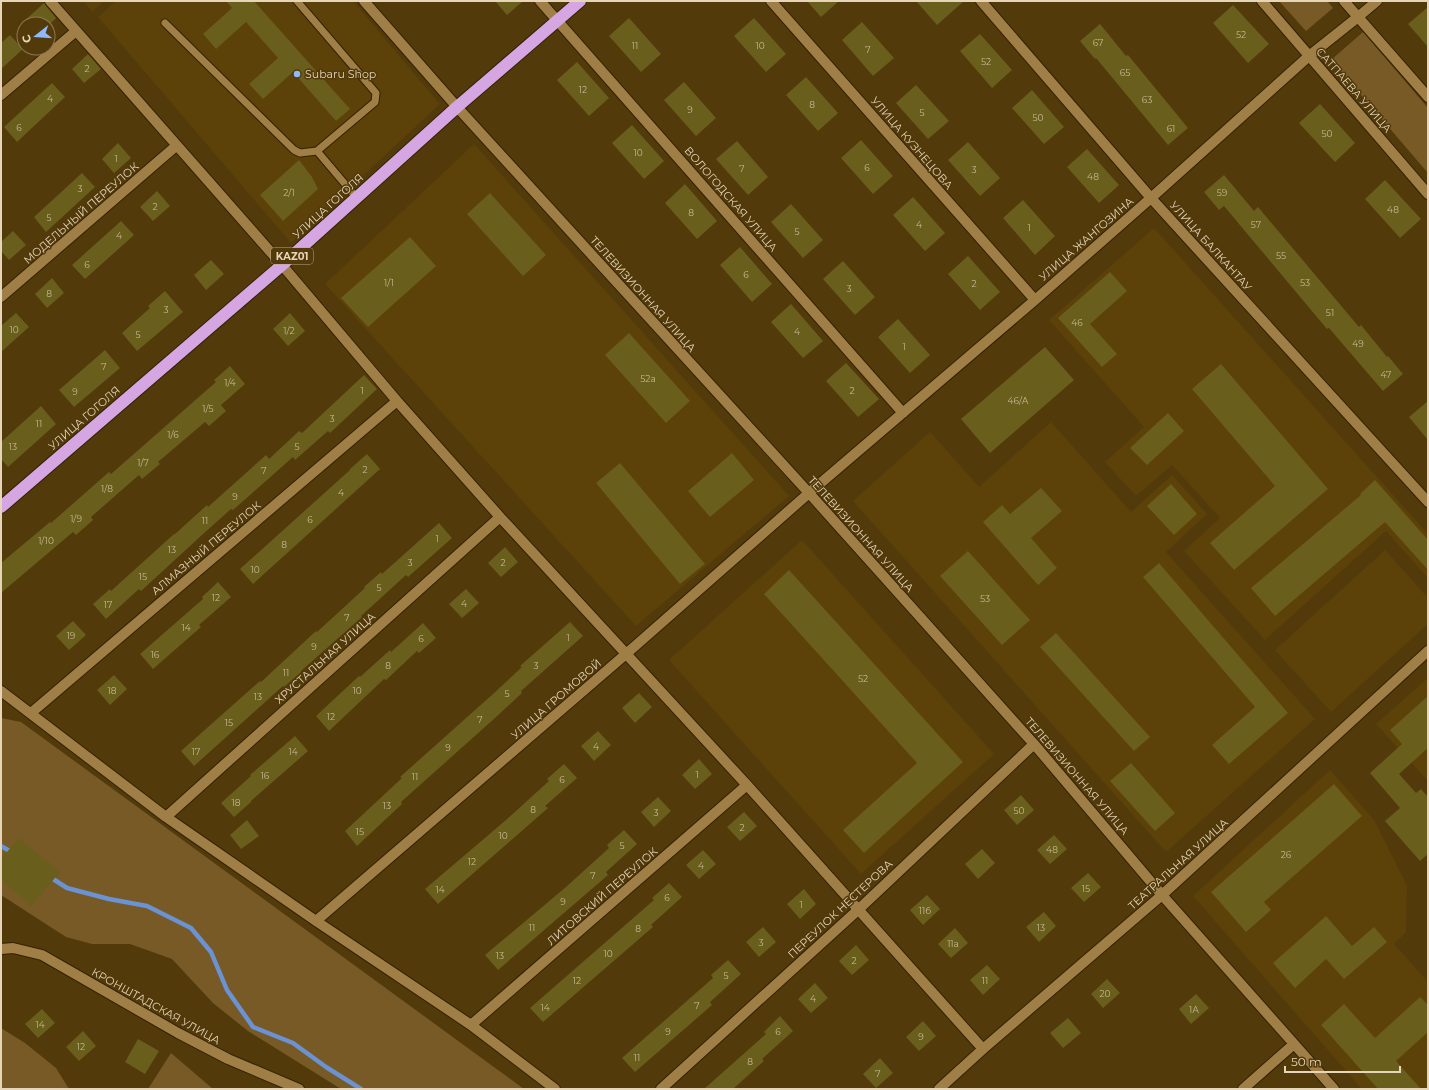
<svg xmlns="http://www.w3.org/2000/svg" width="1429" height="1090" font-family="Montserrat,sans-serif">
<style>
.built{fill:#5c4109}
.green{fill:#785a26}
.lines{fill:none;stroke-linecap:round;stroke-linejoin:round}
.stream{stroke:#6b92d2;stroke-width:4.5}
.building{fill:#6a5e1c}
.lane-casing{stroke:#332203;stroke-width:9}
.street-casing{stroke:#332203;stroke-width:12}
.secondary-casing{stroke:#332203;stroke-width:12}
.highway-casing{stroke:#332203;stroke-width:14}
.lane{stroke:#a07f46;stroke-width:7}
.street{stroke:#a07f46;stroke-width:10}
.secondary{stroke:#a07f46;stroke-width:10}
.highway{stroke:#d5a6e1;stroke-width:12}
.poi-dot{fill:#8eb9fc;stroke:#523a0b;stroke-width:1.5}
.labels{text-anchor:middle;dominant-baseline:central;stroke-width:3;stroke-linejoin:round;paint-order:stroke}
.number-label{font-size:9px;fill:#c8b792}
.shield{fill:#523a0b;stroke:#baa685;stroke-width:1}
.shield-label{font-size:10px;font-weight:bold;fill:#e7d5b9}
.poi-label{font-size:11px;fill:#e7d5b9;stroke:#523a0b;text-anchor:start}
.street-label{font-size:11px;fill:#e7d5b9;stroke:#523a0b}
</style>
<rect width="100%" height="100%" fill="#523a0b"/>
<path class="built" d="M83 1H104L92 12Z
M116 1H353L440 104 291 243 98 17Z
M474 144 789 496 636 626 325 284Z
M1154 228 1428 534V578L1386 531 1265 640 1184 551 1220 518 1172 465 1136 496 1105 462 1144 427 1049 320Z
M1051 422 1131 512 1172 475 1207 514 1166 552 1315 719 1166 852 853 501 930 432 979 487Z
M802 540 994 754 861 874 669 660Z
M1385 550 1428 598V624L1331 712 1275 650Z
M1428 678V781L1376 724Z
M1330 770 1374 820 1407 886 1406 932 1394 944 1428 982V1089H1362L1193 896Z"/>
<path class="green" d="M1279 1H1327L1333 8 1306 31Z
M1363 32 1428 108V173L1331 60Z
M1 718 21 722 524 1089H341L248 1031 213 1003 172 959 130 944H92L66 937 1 895Z
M1 1028 25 1043 56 1068 69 1089H1Z
M171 1053 213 1089H148Z"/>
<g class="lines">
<path class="stream" d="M1 846 13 853
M50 877 67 888 109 899 147 906 191 928 211 952 227 990 253 1027 293 1043 326 1067 361 1089"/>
</g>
<path class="building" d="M226 1H254L350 109 336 121 293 72 263 99 249 84 278 58 246 22 216 49 203 34 232 8Z
M495 1H523L507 15Z
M807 1H839L821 17Z
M916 1H964L937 25Z
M44 3 56 18 50 24H21Z
M1233 5 1269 44 1248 63 1213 23Z
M1428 7V47L1408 24Z
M629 18 661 54 641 72 609 36Z
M754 18 786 54 766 72 734 36Z
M862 22 894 58 873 76 842 40Z
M1100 24 1126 56 1128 55 1188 128 1168 145 1096 58 1095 59 1080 41Z
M980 34 1012 70 992 88 960 51Z
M10 35 23 49 1 69V43Z
M88 54 101 69 84 83 72 69Z
M577 62 609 98 589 116 557 80Z
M806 77 838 113 818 131 786 95Z
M684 82 716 118 696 136 664 100Z
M52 83 65 97 17 142 4 127Z
M916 85 949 121 928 139 896 103Z
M1032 90 1064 127 1044 144 1012 108Z
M1320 104 1355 143 1335 162 1299 123Z
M632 125 664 161 644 179 612 143Z
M861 140 893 176 873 194 841 158Z
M737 141 768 177 748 195 716 159Z
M968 142 1000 178 980 196 948 160Z
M118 143 131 158 114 173 102 159Z
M1087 149 1119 185 1099 203 1067 167Z
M299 160 312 177 318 189 283 221 260 195Z
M82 173 95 187 46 232 34 217Z
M1224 175 1254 211 1258 207 1359 327 1361 325 1387 357 1388 356 1403 374 1383 391 1329 328 1327 329 1224 206 1219 210 1204 192Z
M1385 180 1421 219 1400 238 1365 199Z
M685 184 717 221 697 239 665 203Z
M157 191 170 206 153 221 140 207Z
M490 193 546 255 523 276 467 214Z
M913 197 945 233 925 251 893 215Z
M1023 200 1055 236 1035 255 1003 218Z
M791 204 823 240 803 258 771 222Z
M121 221 134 235 85 279 72 265Z
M13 231 26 245 9 260 1 251V242Z
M410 237 436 266 368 327 341 298Z
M740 247 772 284 752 302 720 265Z
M968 256 1000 292 980 310 948 274Z
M211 260 224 274 206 290 194 275Z
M843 261 875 297 855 315 823 279Z
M1110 272 1127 291 1090 324 1117 354 1102 367 1058 318Z
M52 278 64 293 47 308 35 294Z
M165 291 183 312 137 351 122 333 150 308 148 306Z
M791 304 823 341 803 358 771 322Z
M16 313 29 327 1 352V326Z
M290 313 305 331 288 346 273 329Z
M898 319 930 355 910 373 878 337Z
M629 333 690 401 666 423 605 355Z
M1045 347 1074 380 990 453 961 419Z
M105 350 120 368 74 407 59 390Z
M846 363 879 399 858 417 826 381Z
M1221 364 1328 489 1234 570 1210 543 1275 486 1192 389Z
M230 366 245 384 221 405 226 411 209 426 205 422 158 462 160 464 142 479 139 475 91 517 93 520 76 535 73 532 1 593V563L50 522 51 523 109 472 111 474 216 382 214 380Z
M364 375 377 389 330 433 328 431 295 460 293 457 233 510 231 509 202 535 141 591 139 589 106 619 93 604 110 589 111 591 174 534H175L207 505 208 507 266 455 269 459 299 431 302 433Z
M1428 401V440L1409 417Z
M41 406 56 424 8 467 1 459V442Z
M1168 413 1184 431 1147 465 1130 448Z
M732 453 754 480 710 517 688 491Z
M367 454 380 469 253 584 240 569 350 470V469Z
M620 463 705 564 680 584 596 483Z
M1375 480 1428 540V570L1385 522 1275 616 1251 588 1361 495 1360 494Z
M1171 484 1197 514 1174 535 1147 506Z
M1041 488 1062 511 1031 538 1057 568 1038 585 983 522 1002 505 1010 514Z
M439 523 452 538 408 577 406 575 361 616 362 617 301 671V672L284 687 283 686 194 766 181 751 260 681 261 682 316 631 317 632 365 588 364 587 381 572 382 574Z
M505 547 518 562 501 577 488 563Z
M968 551 1030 620 1002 645 940 576Z
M1159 563 1288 713 1229 764 1212 745 1255 707 1143 577Z
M789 570 963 762 864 853 843 830 917 763 764 594Z
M218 582 231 597 199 625 201 627 153 669 140 654 203 599 202 597Z
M466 589 479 603 462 618 449 604Z
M73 621 86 635 69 650 56 636Z
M570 622 583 636 521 691 522 693 495 718 401 802 402 804 357 846 345 831 402 778 400 777 493 694 522 667 520 666Z
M423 623 436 638 419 653 417 651 386 680 384 679 329 731 316 716 359 676 360 677 390 650 391 652Z
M1056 633 1150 737 1134 751 1040 647Z
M114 675 127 689 110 705 97 690Z
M639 693 652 707 635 723 622 708Z
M1428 696V748L1399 774 1416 793 1421 789 1428 797V854L1420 861 1385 821 1400 808 1370 773 1402 744 1390 730Z
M598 731 611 745 594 761 581 746Z
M295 736 308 751 251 801V802L234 817 221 803 251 776 250 775Z
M699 759 712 774 695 789 682 775Z
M1131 763 1175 813 1155 831 1110 781Z
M564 764 577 778 545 806 548 808 438 904 425 889 506 820 549 781 547 779Z
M1334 784 1362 816 1264 902 1271 910 1246 932 1211 892Z
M1021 795 1034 810 1017 825 1004 810Z
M658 797 671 811 654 827 641 812Z
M744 812 757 826 740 841 727 827Z
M247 820 259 836 241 849 230 835Z
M624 830 637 844 606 872 608 875 498 970 485 955 566 887 609 848 607 845Z
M1054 835 1067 849 1050 864 1037 850Z
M19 838 60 872 31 906 1 880V859Z
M982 849 995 863 978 879 965 864Z
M703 850 716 864 699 879 686 865Z
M1088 873 1101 887 1084 902 1071 888Z
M669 883 682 897 651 925 653 927 543 1022 530 1008 654 900 652 898Z
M804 889 816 904 800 919 787 904Z
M927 895 940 909 923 925 910 910Z
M1044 912 1056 926 1039 942 1026 927Z
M1326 916 1352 946 1374 927 1387 942 1344 979 1326 959 1295 988 1273 963Z
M763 927 776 942 759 957 746 942Z
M955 928 968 943 951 958 938 944Z
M856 945 869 960 852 975 839 961Z
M728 960 741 974 710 1002 712 1005 635 1072 622 1058 713 978 711 975Z
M987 965 1000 979 983 995 970 980Z
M1107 979 1120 993 1103 1008 1091 994Z
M815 983 828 998 811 1013 798 999Z
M1196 994 1209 1008 1191 1024 1179 1009Z
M1420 997 1428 1005V1032L1396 1061 1421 1089H1378L1321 1025 1344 1004 1375 1038Z
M42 1009 55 1023 38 1038 25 1024Z
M780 1016 793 1031 762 1059 764 1061 733 1089H704L766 1034 764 1032Z
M1068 1018 1081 1033 1063 1048 1050 1033Z
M923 1021 936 1036 919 1051 906 1037Z
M83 1031 96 1046 79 1061 66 1047Z
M138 1039 159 1051 145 1074 125 1062Z
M880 1058 893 1073 876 1088 863 1074Z"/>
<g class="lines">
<defs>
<path id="lane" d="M297 1 376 93 375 102 317 151
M165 23 294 150 300 153 317 151 356 197"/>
<path id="street" d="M50 1 282 265 397 401 500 517 747 785 983 1049
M364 1 457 107 809 493 1034 744 1162 895 1334 1089
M540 1 903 413
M771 1 1035 300
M981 1 1151 198 1428 502
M1 95 76 31
M1 297 176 146
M1 691 166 817 316 921 471 1025 555 1089
M31 713 397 401
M166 817 500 517
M316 921 626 654 809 493 1035 300 1151 198 1309 56
M1 949 13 948 42 955 178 1033 228 1059 299 1089
M471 1025 747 785
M661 1089 859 909 1034 744
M939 1089 983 1049 1162 895 1428 651
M1243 1089 1294 1044"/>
<path id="secondary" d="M1262 1 1428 194
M1344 1 1428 97
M1309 56 1358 17 1377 1"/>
<path id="highway" d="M1 507 282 265 457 107 580 1"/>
</defs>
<use href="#lane" class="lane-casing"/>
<use href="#street" class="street-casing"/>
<use href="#secondary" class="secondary-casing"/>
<use href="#highway" class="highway-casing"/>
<use href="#lane" class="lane"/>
<use href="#street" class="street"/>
<use href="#secondary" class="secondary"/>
<use href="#highway" class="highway"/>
</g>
<circle class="poi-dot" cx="297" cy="74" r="4"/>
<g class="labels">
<g class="number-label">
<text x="1241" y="34">52</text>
<text x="1098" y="42">67</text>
<text x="635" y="45">11</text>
<text x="760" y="45">10</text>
<text x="868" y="49">7</text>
<text x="986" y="61">52</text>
<text x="87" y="68">2</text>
<text x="1125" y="72">65</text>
<text x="583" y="89">12</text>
<text x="50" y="98">4</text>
<text x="1147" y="99">63</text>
<text x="812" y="104">8</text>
<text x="690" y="109">9</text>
<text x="922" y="112">5</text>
<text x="1038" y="117">50</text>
<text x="19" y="127">6</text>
<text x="1171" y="128">61</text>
<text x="1327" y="133">50</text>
<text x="638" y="152">10</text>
<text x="116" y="158">1</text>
<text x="867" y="167">6</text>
<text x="742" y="168">7</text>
<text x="974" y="169">3</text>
<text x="1093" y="176">48</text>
<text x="80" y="188">3</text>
<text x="289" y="192">2/1</text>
<text x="1222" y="192">59</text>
<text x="155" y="206">2</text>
<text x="1393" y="209">48</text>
<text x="691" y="212">8</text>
<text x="49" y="217">5</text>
<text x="919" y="224">4</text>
<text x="1256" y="224">57</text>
<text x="1029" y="227">1</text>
<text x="797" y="231">5</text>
<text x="119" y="235">4</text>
<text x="1281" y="255">55</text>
<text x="87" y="264">6</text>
<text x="746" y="274">6</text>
<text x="389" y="282">1/1</text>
<text x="1305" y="282">53</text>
<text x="974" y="283">2</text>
<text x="849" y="288">3</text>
<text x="49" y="293">8</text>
<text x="166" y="309">3</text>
<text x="1330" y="312">51</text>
<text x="1077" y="322">46</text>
<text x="14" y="329">10</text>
<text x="289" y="330">1/2</text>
<text x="797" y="331">4</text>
<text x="138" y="334">5</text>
<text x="1358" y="343">49</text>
<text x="904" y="346">1</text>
<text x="104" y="366">7</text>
<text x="1386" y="374">47</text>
<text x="648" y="378">52а</text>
<text x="230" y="382">1/4</text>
<text x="362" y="390">1</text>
<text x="852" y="390">2</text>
<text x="75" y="391">9</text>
<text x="1018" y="400">46/А</text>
<text x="208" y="408">1/5</text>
<text x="332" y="418">3</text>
<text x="39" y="423">11</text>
<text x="173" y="434">1/6</text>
<text x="13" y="446">13</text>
<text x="297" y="446">5</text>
<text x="143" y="462">1/7</text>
<text x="365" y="469">2</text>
<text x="264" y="470">7</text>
<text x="107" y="488">1/8</text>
<text x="341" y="492">4</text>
<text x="235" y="496">9</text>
<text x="76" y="518">1/9</text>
<text x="310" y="519">6</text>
<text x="205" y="520">11</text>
<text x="437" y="538">1</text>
<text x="46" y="540">1/10</text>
<text x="284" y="544">8</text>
<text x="172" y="549">13</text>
<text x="410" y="562">3</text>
<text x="503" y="562">2</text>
<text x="255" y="569">10</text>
<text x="143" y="576">15</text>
<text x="379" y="587">5</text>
<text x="216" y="597">12</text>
<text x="985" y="598">53</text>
<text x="464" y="603">4</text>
<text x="108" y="604">17</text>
<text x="347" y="617">7</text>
<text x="186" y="627">14</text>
<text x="71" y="635">19</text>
<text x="568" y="637">1</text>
<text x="421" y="638">6</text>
<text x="314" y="646">9</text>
<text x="155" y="654">16</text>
<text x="388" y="665">8</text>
<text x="536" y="665">3</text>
<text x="286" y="672">11</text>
<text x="863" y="678">52</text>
<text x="112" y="690">18</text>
<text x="357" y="690">10</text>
<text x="507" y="693">5</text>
<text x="258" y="696">13</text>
<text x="331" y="716">12</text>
<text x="480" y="719">7</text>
<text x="229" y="722">15</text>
<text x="596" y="746">4</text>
<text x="448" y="747">9</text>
<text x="196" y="751">17</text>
<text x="293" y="751">14</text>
<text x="697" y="774">1</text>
<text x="265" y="775">16</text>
<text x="415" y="776">11</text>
<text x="562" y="779">6</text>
<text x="236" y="802">18</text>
<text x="387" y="805">13</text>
<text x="533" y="809">8</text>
<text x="1019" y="810">50</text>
<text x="656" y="812">3</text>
<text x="742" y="827">2</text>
<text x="360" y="831">15</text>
<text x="503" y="835">10</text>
<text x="622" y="845">5</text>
<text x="1052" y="849">48</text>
<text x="1286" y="854">26</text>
<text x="472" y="861">12</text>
<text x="701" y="865">4</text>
<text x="593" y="875">7</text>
<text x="1086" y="888">15</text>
<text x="440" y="889">14</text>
<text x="667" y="897">6</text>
<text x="563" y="901">9</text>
<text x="801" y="904">1</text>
<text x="925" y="910">11б</text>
<text x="532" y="927">11</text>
<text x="1041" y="927">13</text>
<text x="638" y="928">8</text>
<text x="761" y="942">3</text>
<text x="953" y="943">11а</text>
<text x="608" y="953">10</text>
<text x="500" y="955">13</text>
<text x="854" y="960">2</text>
<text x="726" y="975">5</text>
<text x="577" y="980">12</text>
<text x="985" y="980">11</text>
<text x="1105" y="993">20</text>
<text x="813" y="998">4</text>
<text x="697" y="1005">7</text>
<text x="545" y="1007">14</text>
<text x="1194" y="1009">1А</text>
<text x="40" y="1024">14</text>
<text x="668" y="1031">9</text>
<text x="778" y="1031">6</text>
<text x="921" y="1036">9</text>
<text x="81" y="1046">12</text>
<text x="637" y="1057">11</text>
<text x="750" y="1061">8</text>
<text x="878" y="1073">7</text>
</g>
<rect class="shield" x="271" y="248" width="42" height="16" rx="3"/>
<g class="shield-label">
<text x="292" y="256">KАZ01</text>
</g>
<g class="poi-label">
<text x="305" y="74">Subaru Shop</text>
</g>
<g class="street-label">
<text transform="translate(1354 90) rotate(49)">САТПАЕВА УЛИЦА</text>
<text transform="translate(912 143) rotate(49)">УЛИЦА КУЗНЕЦОВА</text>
<text transform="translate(731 199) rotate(49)">ВОЛОГОДСКАЯ УЛИЦА</text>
<text transform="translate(328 206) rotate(-42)">УЛИЦА ГОГОЛЯ</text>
<text transform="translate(81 213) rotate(-41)">МОДЕЛЬНЫЙ ПЕРЕУЛОК</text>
<text transform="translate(1086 239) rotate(-41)">УЛИЦА ЖАНГОЗИНА</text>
<text transform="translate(1211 246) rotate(48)">УЛИЦА БАЛКАНТАУ</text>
<text transform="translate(643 294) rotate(48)">ТЕЛЕВИЗИОННАЯ УЛИЦА</text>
<text transform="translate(84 418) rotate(-41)">УЛИЦА ГОГОЛЯ</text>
<text transform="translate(861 534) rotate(48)">ТЕЛЕВИЗИОННАЯ УЛИЦА</text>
<text transform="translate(206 548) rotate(-40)">АЛМАЗНЫЙ ПЕРЕУЛОК</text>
<text transform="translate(325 658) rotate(-42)">ХРУСТАЛЬНАЯ УЛИЦА</text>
<text transform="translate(556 699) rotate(-41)">УЛИЦА ГРОМОВОЙ</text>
<text transform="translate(1077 776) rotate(49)">ТЕЛЕВИЗИОННАЯ УЛИЦА</text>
<text transform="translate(1178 864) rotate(-42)">ТЕАТРАЛЬНАЯ УЛИЦА</text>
<text transform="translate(602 896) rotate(-41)">ЛИТОВСКИЙ ПЕРЕУЛОК</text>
<text transform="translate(840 909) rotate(-43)">ПЕРЕУЛОК НЕСТЕРОВА</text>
<text transform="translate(156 1006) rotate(29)">КРОНШТАДСКАЯ УЛИЦА</text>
</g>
</g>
<rect width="1429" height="1090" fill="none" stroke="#e7d5b9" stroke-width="4"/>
<g transform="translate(36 36) rotate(253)"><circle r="19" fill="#523a0b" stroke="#8e7851"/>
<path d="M0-3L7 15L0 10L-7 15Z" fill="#8eb9fc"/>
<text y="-6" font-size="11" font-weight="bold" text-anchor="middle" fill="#e7d5b9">С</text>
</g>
<path d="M1285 1066v6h115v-6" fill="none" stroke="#e7d5b9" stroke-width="2"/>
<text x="1291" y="1066" font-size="12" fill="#e7d5b9" stroke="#523a0b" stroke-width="3" paint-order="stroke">50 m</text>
</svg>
